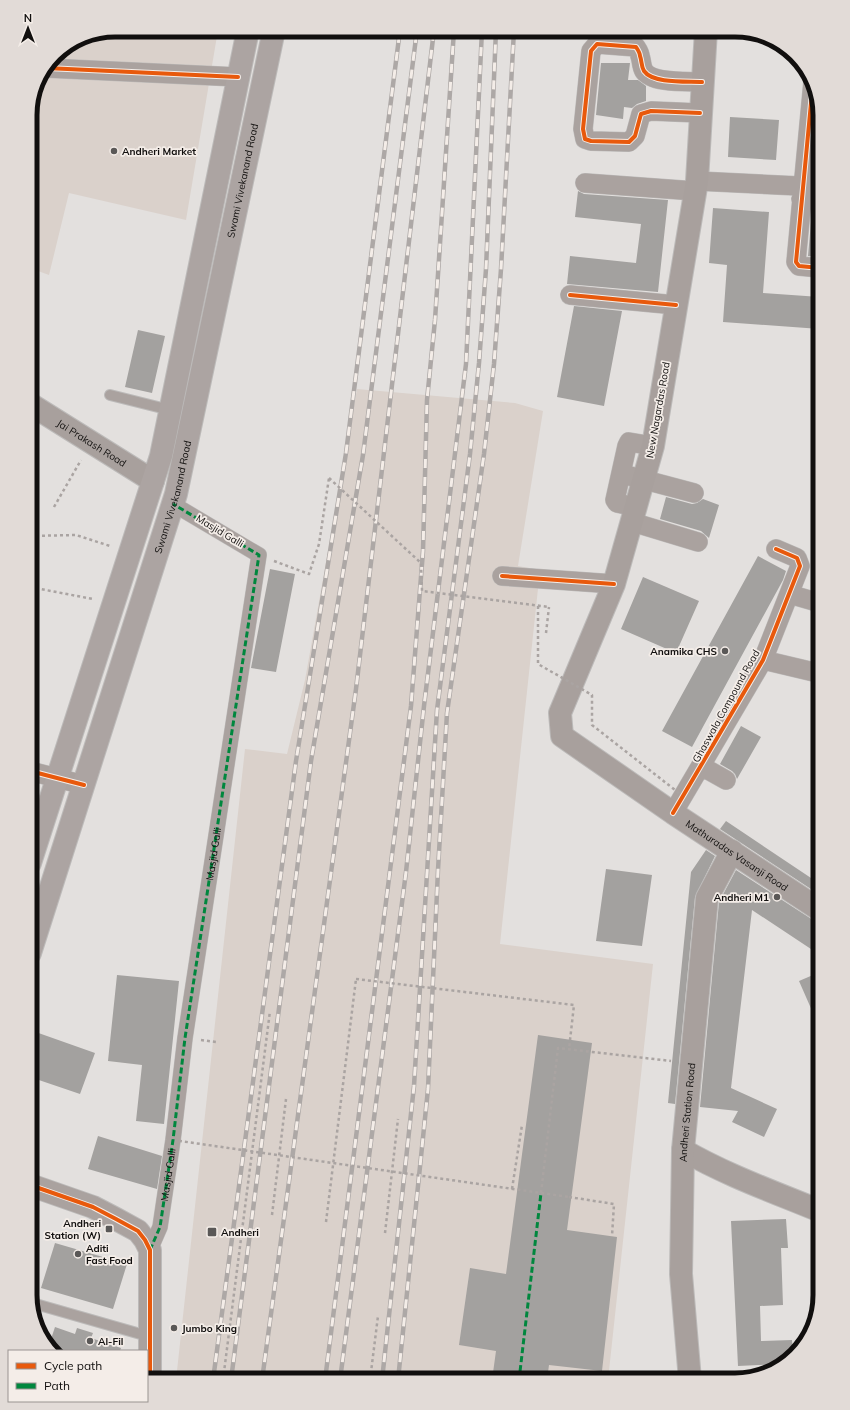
<svg xmlns="http://www.w3.org/2000/svg" width="850" height="1410" font-family="Mulish,sans-serif">
<style>
.built{fill:#dad1cb}
.building{fill:#a3a19f}
.lines{fill:none;stroke-linecap:round;stroke-linejoin:round}
.service-casing{stroke:#bcbab9;stroke-width:12}
.pedestrian-casing{stroke:#bcbab9;stroke-width:16}
.minor-casing{stroke:#bcbab9;stroke-width:20}
.tertiary-casing{stroke:#bcbab9;stroke-width:24}
.secondary-casing{stroke:#bcbab9;stroke-width:24}
.primary-casing{stroke:#bcbab9;stroke-width:24}
.path{stroke:#aaa4a2;stroke-width:2.5;stroke-dasharray:3 3;stroke-linecap:butt}
.service{stroke:#aaa29f;stroke-width:10}
.pedestrian{stroke:#aaa29f;stroke-width:15}
.minor{stroke:#aaa29f;stroke-width:19}
.tertiary{stroke:#aaa29f;stroke-width:22}
.secondary{stroke:#a8a09d;stroke-width:22}
.primary{stroke:#aca4a2;stroke-width:22}
.rail-casing{stroke:#ada8a6;stroke-width:4.5}
.rail{stroke:#f4ede8;stroke-width:3;stroke-dasharray:9;stroke-linecap:butt}
.path-bridge{stroke:#aaa4a2;stroke-width:2.5;stroke-dasharray:3 3;stroke-linecap:butt}
.quiet{stroke:#00873e;stroke-width:3;stroke-dasharray:6 3;stroke-linecap:butt}
.cycleway-casing{stroke:#f4ede8;stroke-width:6}
.cycleway{stroke:#e8590c;stroke-width:4}
.poi-dot{fill:#5a5857;stroke:#f4ede8;stroke-width:1.5}
.labels{text-anchor:middle;dominant-baseline:central;stroke-width:3.5;stroke-linejoin:round;paint-order:stroke}
.poi-label{font-size:10px;font-weight:bold;fill:#110f0e;stroke:#f4ede8;text-anchor:start}
.street-label{font-size:10px;fill:#110f0e;stroke:#f4ede8}
.rim{fill:none;stroke:#110f0e;stroke-width:5}
</style>
<rect width="100%" height="100%" fill="#e3e0de"/>
<path class="built" d="M115 30H218L186 220 69 193 49 275 30 268V109L37 82 55 55 82 36Z
M357 389 515 403 543 411 518 566 540 570 500 944 653 964 608 1380H176L245 749 287 754 305 680Z"/>
<path class="building" d="M601 63H630L628 80H638L646 86V101L637 104 632 108 624 107 623 119 596 115Z
M730 117 779 120 776 160 728 157Z
M578 191 584 194 668 200 658 292 567 284 570 256 636 263 641 224 575 217Z
M713 208 769 212 763 293 820 297V329L723 322 727 265 709 263Z
M812 211 820 212V257L808 256Z
M574 306 622 311 604 406 557 397Z
M138 330 165 336 152 393 125 387Z
M666 497 692 504 697 503 703 499 719 505 709 538 701 531 660 519Z
M758 556 786 571 783 580 692 747 662 731Z
M270 569 295 574 276 672 251 668Z
M643 577 699 601 676 653 621 629Z
M741 726 761 737 737 779 735 774 732 771 720 764Z
M726 821 820 884V895L720 829Z
M706 850 715 856 695 897 675 1104 668 1103 691 872Z
M606 869 652 875 642 946 596 941Z
M736 870 813 920 820 922V955L752 910 731 1088 777 1109 764 1137 732 1122 738 1111 700 1107 719 902Z
M820 972V1029L799 981Z
M117 975 179 981 164 1124 136 1121 142 1065 108 1061Z
M30 1030 95 1053 80 1094 30 1077Z
M538 1035 592 1043 567 1230 617 1237 602 1371 549 1365 547 1380H492L496 1351 459 1345 470 1268 506 1274Z
M98 1136 162 1156 157 1189 88 1169Z
M786 1219 788 1248H781L783 1305 760 1306 761 1341 792 1340 793 1354 781 1364 738 1366 731 1221Z
M55 1243 127 1264 113 1309 41 1288Z
M55 1327 75 1334 77 1328 93 1333 91 1338 121 1348 120 1351H55L49 1345Z"/>
<g class="lines">
<defs>
<path id="service" d="M110 395 170 410
M32 1303 151 1337"/>
<g id="pedestrian">
<path id="s1" d="M150 1250 160 1227 173 1140 185 1038 259 555 173 504"/>
</g>
<path id="minor" d="M46 68 238 77
M813 82 796 262 799 266 820 268
M700 113 651 111 641 114 635 136 629 142 591 141 585 139 583 129 591 51 597 44 636 47C638 50 640 53 640 56 642 61 641 66 644 71 653 84 688 81 702 82
M697 181 820 187
M585 183 695 191
M801 199 820 201
M570 295 676 305
M630 476 694 493
M636 507 617 503 615 500 627 446 629 442 653 446
M632 522 698 542
M502 576 614 584
M789 594 820 603
M763 660 818 673
M701 766 726 780
M30 771 84 785
M673 813 763 660 800 566 797 558 776 549"/>
<path id="tertiary" d="M30 1185 93 1207 116 1219 138 1231 145 1240 150 1250V1380"/>
<g id="secondary">
<path id="s2" d="M706 30 697 181 653 446 614 584 560 713 562 736 673 813 820 910"/>
<path id="s3" d="M30 404 153 481"/>
<path d="M683 1150C726 1175 774 1192 820 1211"/>
<path id="s4" d="M690 1380 681 1274 683 1150 707 898 732 851"/>
</g>
<g id="primary">
<path d="M30 863 161 456 248 30"/>
<path id="s5" d="M30 953 176 494 274 30"/>
</g>
</defs>
<use href="#service" class="service-casing"/>
<use href="#pedestrian" class="pedestrian-casing"/>
<use href="#minor" class="minor-casing"/>
<use href="#tertiary" class="tertiary-casing"/>
<use href="#secondary" class="secondary-casing"/>
<use href="#primary" class="primary-casing"/>
<path class="path" d="M54 507 81 460
M30 536 76 535 110 546
M274 561 309 574 319 544 329 478
M30 587 93 599
M546 633 549 607
M201 1040 216 1042
M512 1189 522 1125
M541 1193 558 1048 671 1061
M569 1197 614 1204 612 1236
M272 1215 286 1099
M326 1222 356 979
M385 1233 398 1119
M223 1380 270 1011
M370 1380 378 1316"/>
<use href="#service" class="service"/>
<use href="#pedestrian" class="pedestrian"/>
<use href="#minor" class="minor"/>
<use href="#tertiary" class="tertiary"/>
<use href="#secondary" class="secondary"/>
<use href="#primary" class="primary"/>
<defs>
<path id="rail" d="M213 1380 296 761 346 453 400 30
M231 1380 311 761 363 455 417 30
M262 1380 356 689 434 30
M325 1380 411 706 423 551 427 400 435 320 454 30
M340 1380 406 872 424 706 466 364 482 30
M382 1380 414 1086 437 710 470 454 479 363 486 269 496 30
M398 1380 428 1089 438 870 447 713 484 454 494 364 501 269 514 30"/>
</defs>
<use href="#rail" class="rail-casing"/>
<use href="#rail" class="rail"/>
<path class="path-bridge" d="M329 478 421 563 422 591 549 607
M538 606V664L592 695V725L684 797
M356 979 574 1005 569 1049
M173 1140 569 1197"/>
<path class="quiet" d="M150 1250 160 1227 173 1140 185 1038 259 555 173 504
M519 1380 541 1193"/>
<defs>
<path id="cycleway" d="M46 68 238 77
M813 82 796 262 799 266 820 268
M700 113 651 111 641 114 635 136 629 142 591 141 585 139 583 129 591 51 597 44 636 47C638 50 640 53 640 56 642 61 641 66 644 71 653 84 688 81 702 82
M570 295 676 305
M502 576 614 584
M30 771 84 785
M673 813 763 660 800 566 797 558 776 549
M30 1185 93 1207 116 1219 138 1231 145 1240 150 1250V1380"/>
</defs>
<use href="#cycleway" class="cycleway-casing"/>
<use href="#cycleway" class="cycleway"/>
</g>
<g class="poi-dot">
<circle cx="114" cy="151" r="4"/>
<circle cx="725" cy="651" r="4"/>
<circle cx="777" cy="897" r="4"/>
<rect x="105" y="1225" width="8" height="8" rx="2"/>
<rect x="207" y="1227" width="10" height="10" rx="2"/>
<circle cx="78" cy="1254" r="4"/>
<circle cx="174" cy="1328" r="4"/>
<circle cx="90" cy="1341" r="4"/>
</g>
<g class="labels">
<g class="poi-label">
<text x="122" y="151">Andheri Market</text>
<text x="717" y="651" text-anchor="end">Anamika CHS</text>
<text x="769" y="897" text-anchor="end">Andheri M1</text>
<text x="101" y="1223" text-anchor="end">Andheri<tspan x="101" dy="12">Station (W)</tspan></text>
<text x="221" y="1232">Andheri</text>
<text x="86" y="1248">Aditi<tspan x="86" dy="12">Fast Food</tspan></text>
<text x="182" y="1328">Jumbo King</text>
<text x="98" y="1341">Al-Fil</text>
</g>
<g class="street-label">
<text stroke="none"><textPath href="#s5" startOffset="802">Swami Vivekanand Road</textPath></text>
<text transform="translate(658 410) rotate(-80)">New Nagardas Road</text>
<text stroke="none"><textPath href="#s3" startOffset="73">Jai Prakash Road</textPath></text>
<text stroke="none"><textPath href="#s5" startOffset="478">Swami Vivekanand Road</textPath></text>
<text transform="translate(220 531) rotate(31)">Masjid Galli</text>
<text transform="translate(726 706) rotate(-61)">Ghaswala Compound Road</text>
<text stroke="none"><textPath href="#s1" startOffset="402">Masjid Galli</textPath></text>
<text stroke="none"><textPath href="#s2" startOffset="938">Mathuradas Vasanji Road</textPath></text>
<text stroke="none"><textPath href="#s4" startOffset="268">Andheri Station Road</textPath></text>
<text stroke="none"><textPath href="#s1" startOffset="78">Masjid Galli</textPath></text>
</g>
</g>
<path d="M0 0H850V1410H0ZM115 37H735A78 78 0 0 1 813 115V1295A78 78 0 0 1 735 1373H115A78 78 0 0 1 37 1295V115A78 78 0 0 1 115 37Z" fill="#e2dbd7" fill-rule="evenodd"/>
<path class="rim" d="M115 37H735A78 78 0 0 1 813 115V1295A78 78 0 0 1 735 1373H115A78 78 0 0 1 37 1295V115A78 78 0 0 1 115 37Z"/>
<rect x="8" y="1350" width="140" height="52" fill="#f4ede8" stroke="#999491"/>
<rect x="16" y="1363" width="20" height="6" fill="#e8590c" stroke="#999491"/>
<text x="44" y="1370" font-size="12" fill="#110f0e">Cycle path</text>
<rect x="16" y="1383" width="20" height="6" fill="#00873e" stroke="#999491"/>
<text x="44" y="1390" font-size="12" fill="#110f0e">Path</text>
<g transform="translate(28 28)" stroke="#f4ede8" stroke-width="3" paint-order="stroke">
<path d="M0-3L7 15L0 10L-7 15Z" fill="#110f0e"/>
<text y="-6" font-size="11" font-weight="bold" text-anchor="middle" fill="#110f0e">N</text>
</g>
</svg>
